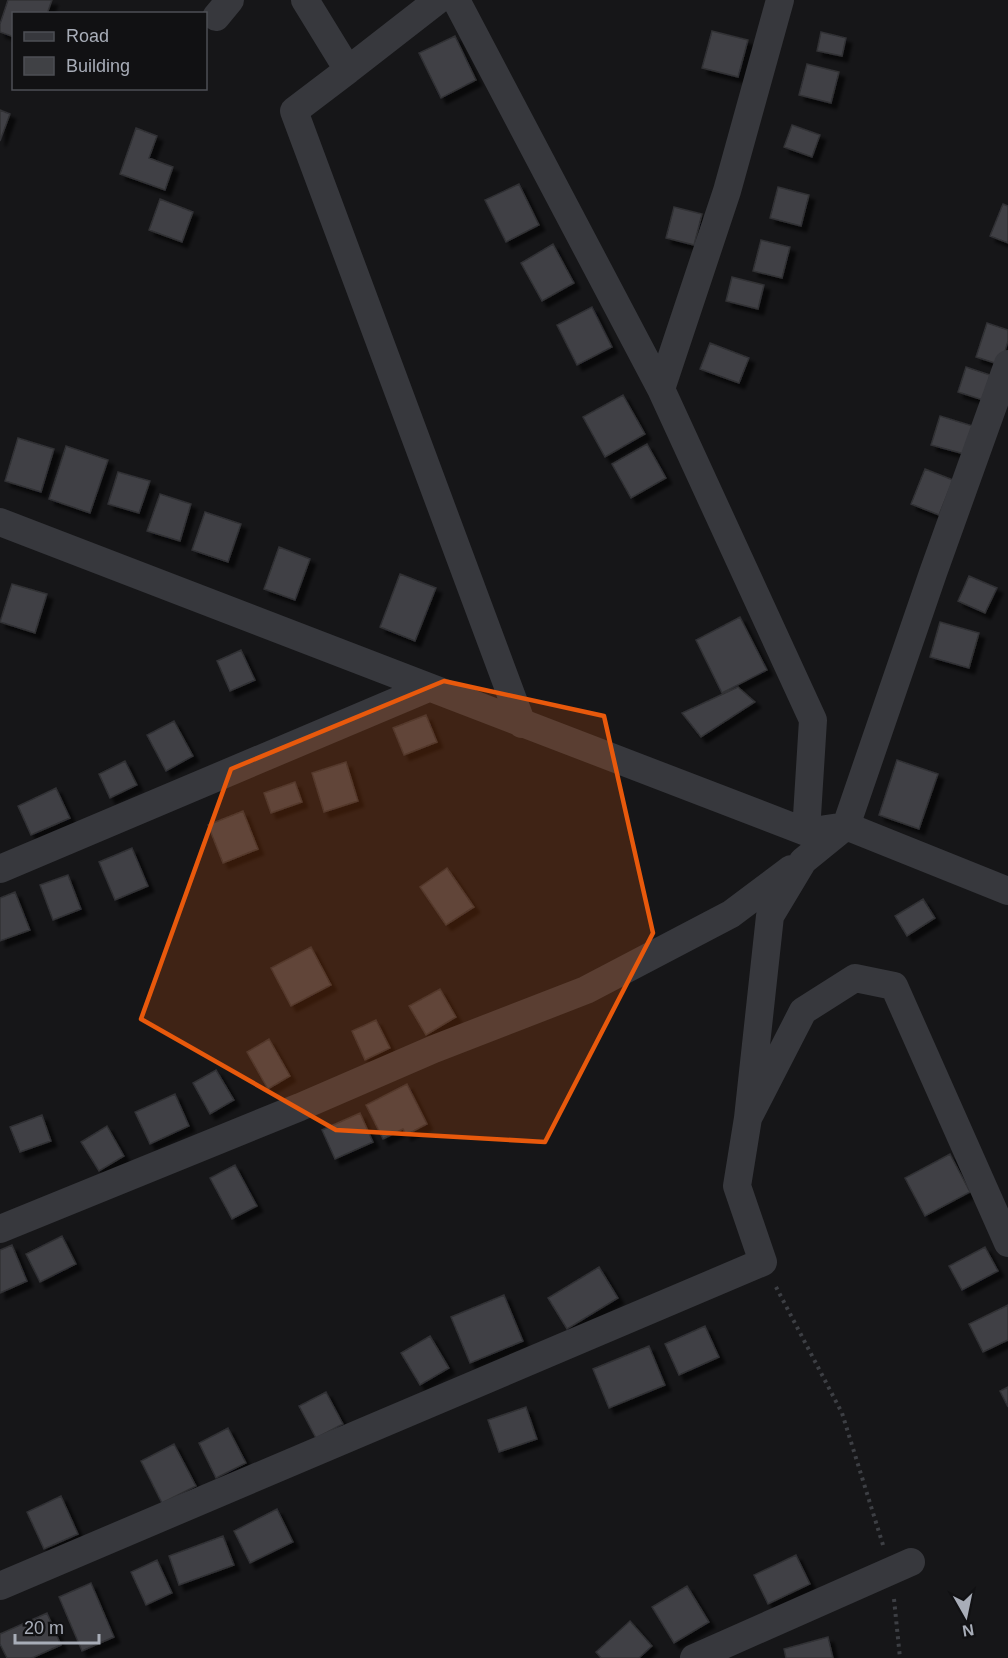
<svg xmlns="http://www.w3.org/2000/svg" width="1008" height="1658" font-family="Arial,sans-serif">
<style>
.building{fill:#404145;stroke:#303034;stroke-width:1.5;filter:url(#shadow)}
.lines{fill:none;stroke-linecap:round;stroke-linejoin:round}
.path{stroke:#3d3f44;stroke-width:4;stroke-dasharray:3 4.5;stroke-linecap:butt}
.minor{stroke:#37383d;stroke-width:28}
.marked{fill:#e8590c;fill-opacity:0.2;stroke:#e8590c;stroke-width:4.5;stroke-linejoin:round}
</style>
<defs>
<filter id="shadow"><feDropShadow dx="5.5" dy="5.5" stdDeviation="1.5" flood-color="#0009"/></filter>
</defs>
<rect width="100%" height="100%" fill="#161618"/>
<path class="building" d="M8 0H52L47 14H14V37L0 32V24Z
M712 31 748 40 738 77 702 68Z
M821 32 846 38 842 56 817 51Z
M455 36 476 80 441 98 419 53Z
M807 64 839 72 831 103 799 95Z
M0 110 10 114 0 141Z
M792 125 820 135 812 157 784 147Z
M136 128 157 136 149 158 173 167 165 190 120 174Z
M519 184 539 225 506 242 485 200Z
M778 187 809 195 801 226 770 218Z
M160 199 193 212 182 242 149 230Z
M1003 204 1008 206V243L990 236Z
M674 207 702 214 694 245 666 238Z
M761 240 790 247 782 278 753 271Z
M553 244 574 283 542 301 521 263Z
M732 277 764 285 758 309 726 301Z
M592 307 612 347 577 365 557 325Z
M987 323 1008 330V341L1001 365 976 357Z
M710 343 749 358 739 383 700 369Z
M966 367 990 375 983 400 958 392Z
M623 395 645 434 605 457 583 417Z
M940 416 976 427 968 455 931 445Z
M18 438 54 449 41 492 5 481Z
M647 444 666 478 631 498 612 464Z
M66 446 108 460 90 513 49 499Z
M925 469 953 480 939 515 911 504Z
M118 472 150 481 139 513 108 504Z
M160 494 191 504 180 541 147 531Z
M205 512 241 524 228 562 192 550Z
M279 547 310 559 295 600 264 589Z
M400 574 436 588 415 641 380 627Z
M969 576 997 588 985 613 958 601Z
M12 584 47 594 35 633 0 622Z
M740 617 767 670 722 693 696 640Z
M940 622 979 633 969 668 930 657Z
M241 650 255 680 230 691 217 661Z
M738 687 755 702 701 737 682 713Z
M426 715 437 742 404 755 393 728Z
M174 721 193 756 166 771 147 735Z
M897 760 938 774 919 829 879 815Z
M125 761 137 785 110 798 99 774Z
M346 762 358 801 324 812 312 773Z
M295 782 302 802 271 813 264 793Z
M56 788 70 818 31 835 18 806Z
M243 811 258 849 223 863 208 825Z
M132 848 148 886 115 900 99 862Z
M447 868 474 907 446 925 420 887Z
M68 875 81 909 53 920 40 885Z
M15 892 30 930 0 941V898Z
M923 899 935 918 907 936 895 916Z
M311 947 331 985 291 1006 271 968Z
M440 989 456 1017 426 1035 409 1006Z
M376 1020 390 1048 365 1060 352 1031Z
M269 1039 290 1076 268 1089 247 1052Z
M216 1070 234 1100 210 1114 193 1083Z
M407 1084 427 1124 406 1135 403 1129 383 1139 366 1105Z
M175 1094 189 1126 150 1144 135 1112Z
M360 1113 373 1142 335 1159 322 1130Z
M42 1115 51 1141 20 1152 10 1127Z
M107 1126 124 1156 99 1171 81 1142Z
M950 1154 970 1192 925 1216 905 1178Z
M235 1165 257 1206 232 1219 210 1178Z
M62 1236 76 1264 40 1282 26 1254Z
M12 1245 27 1281 0 1293V1250Z
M985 1247 998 1271 962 1290 949 1266Z
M599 1267 618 1298 567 1329 548 1298Z
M504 1295 523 1341 470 1363 451 1317Z
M1008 1305V1340L983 1352 969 1324Z
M705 1326 719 1357 679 1375 665 1344Z
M430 1336 449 1368 420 1385 401 1353Z
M649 1346 665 1385 609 1408 593 1369Z
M1008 1387V1407L1000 1391Z
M326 1392 343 1424 316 1438 299 1406Z
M526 1407 537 1439 499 1452 488 1420Z
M228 1428 246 1463 216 1478 199 1443Z
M174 1444 196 1486 162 1503 141 1461Z
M61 1496 78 1534 44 1549 27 1512Z
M277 1509 293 1542 250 1563 234 1531Z
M223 1536 234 1565 179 1585 169 1556Z
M796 1555 810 1584 768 1604 754 1575Z
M157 1560 172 1593 146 1605 131 1572Z
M91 1583 114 1637 82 1651 59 1597Z
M687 1586 709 1622 674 1643 652 1607Z
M47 1613 61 1645 32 1658H7L0 1644V1634Z
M630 1621 652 1646 639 1658H601L596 1652Z
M828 1637 833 1658H786L784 1649Z"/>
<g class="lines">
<path class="path" d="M776 1287 842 1413 883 1545
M894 1599 900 1658"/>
<path class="minor" d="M305 0 348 70 438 0
M456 0 661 389 813 720 806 832
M216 17 230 0
M348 70 294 111 522 724
M1008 364 933 573 846 826 803 861 770 916 748 1118 803 1011 855 978 894 986 1008 1243
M661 389 727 191 780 0
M0 522 806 832 846 826 1008 891
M0 869 428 688
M0 1229 300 1107 434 1049 586 990 731 914 791 869
M0 1586 763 1262 737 1186 748 1118
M694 1658 911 1562"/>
</g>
<path class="marked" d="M444 681 604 716 653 933 545 1142 336 1130 141 1019 231 769Z"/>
<rect x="12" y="12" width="195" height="78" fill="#111113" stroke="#4d4f55" stroke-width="1.5"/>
<rect x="24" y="32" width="30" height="9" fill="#37383d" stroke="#4d4f55" stroke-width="1.5"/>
<text x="66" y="42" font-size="18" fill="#a8adb8">Road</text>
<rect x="24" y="57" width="30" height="18" fill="#404145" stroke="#4d4f55" stroke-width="1.5"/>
<text x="66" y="72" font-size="18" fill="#a8adb8">Building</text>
<g transform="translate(966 1616) rotate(171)" stroke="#111113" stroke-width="4.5" paint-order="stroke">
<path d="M0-4.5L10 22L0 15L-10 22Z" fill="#a8adb8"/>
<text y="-9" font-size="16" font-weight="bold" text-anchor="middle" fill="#a8adb8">N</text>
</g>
<path d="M15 1634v9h84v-9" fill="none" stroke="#a8adb8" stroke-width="3"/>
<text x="24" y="1634" font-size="18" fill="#a8adb8" stroke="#111113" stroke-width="4.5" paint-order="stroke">20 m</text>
</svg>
